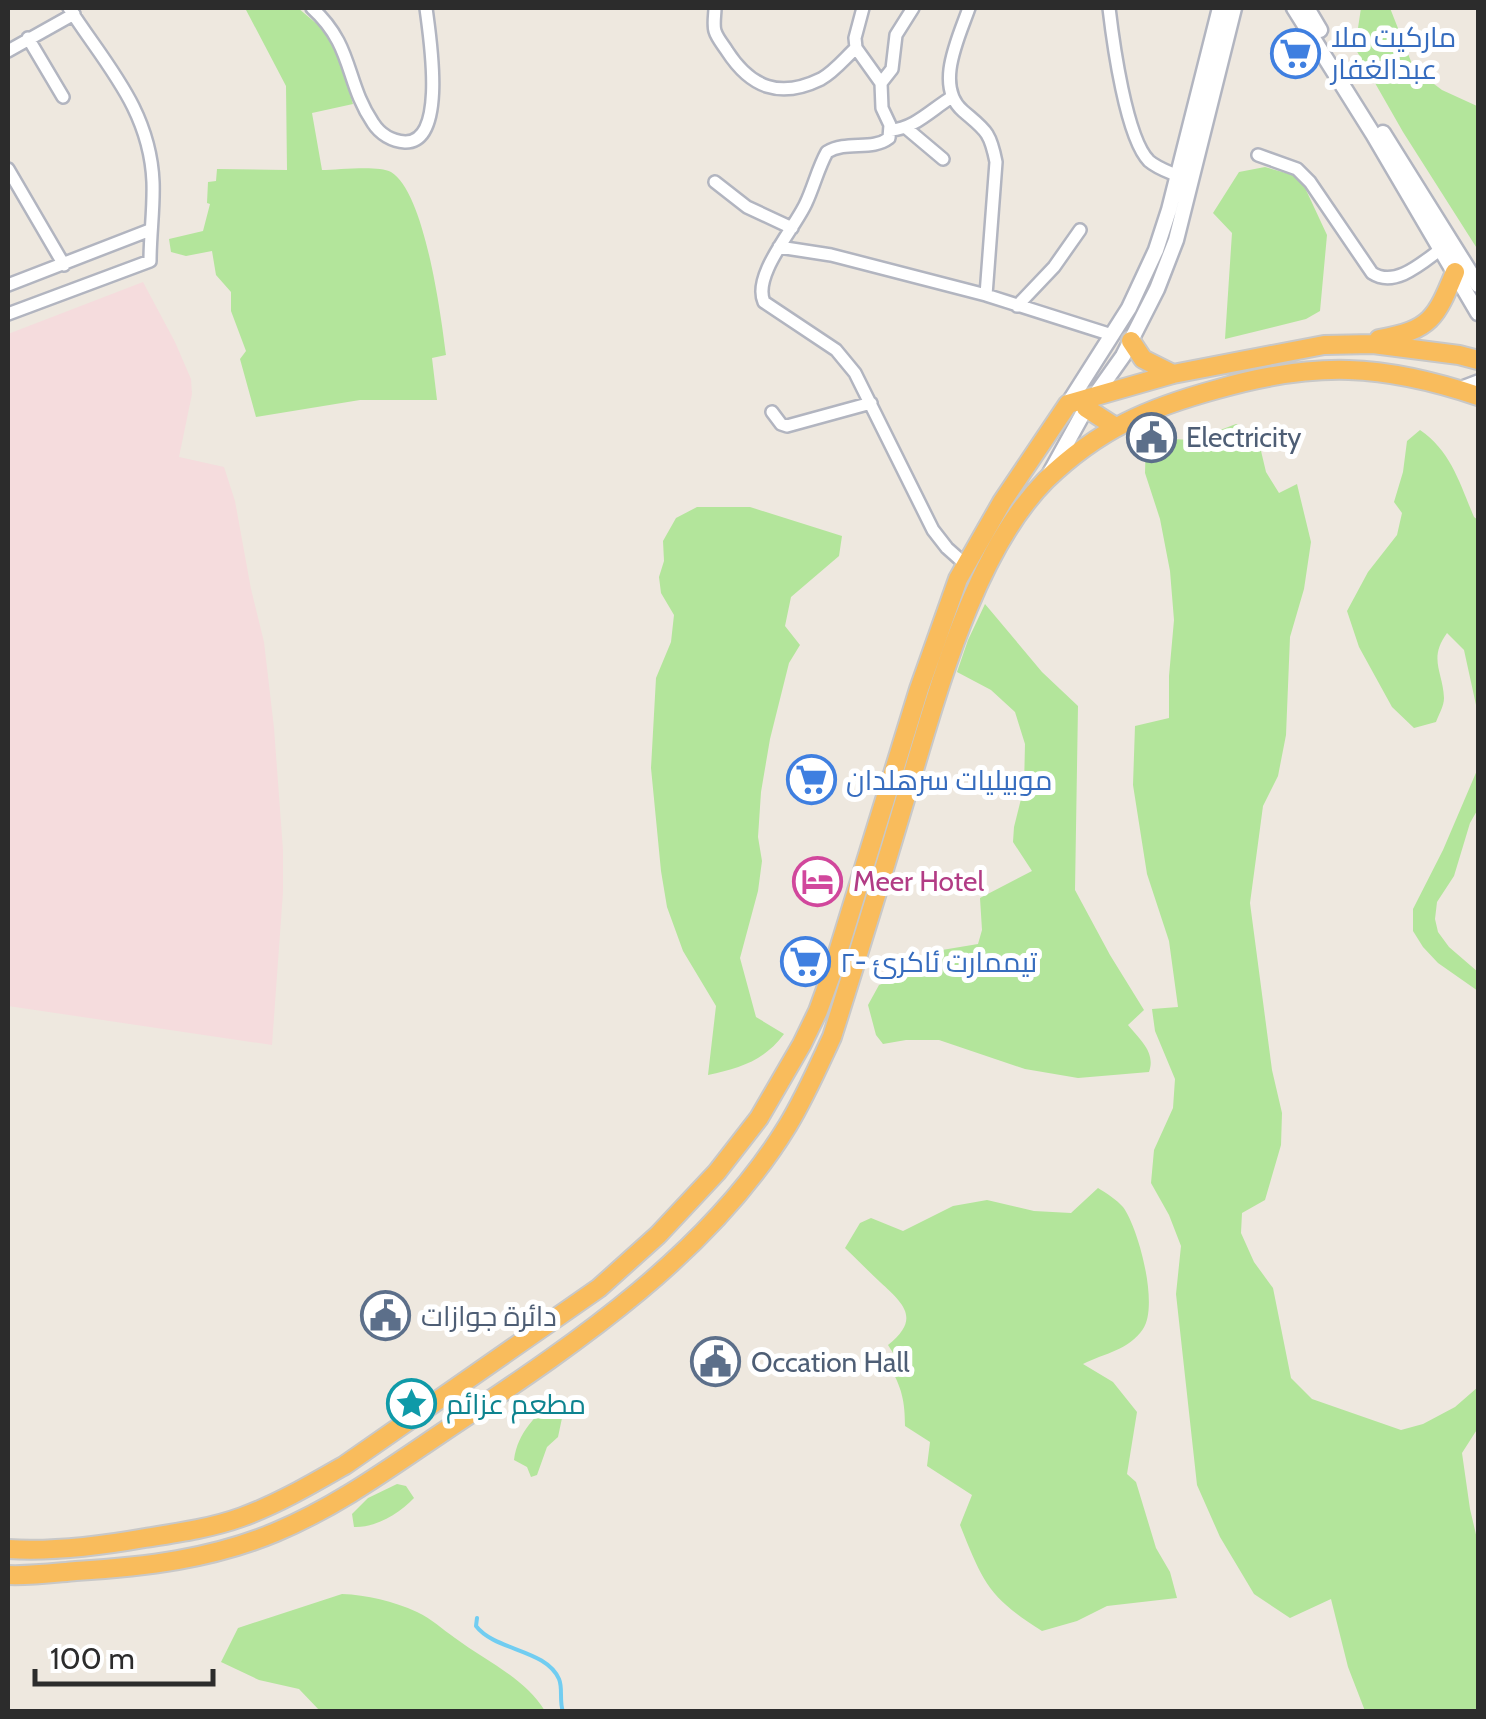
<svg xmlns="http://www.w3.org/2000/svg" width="1486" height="1719" font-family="Cabin,Cairo,sans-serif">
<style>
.medical{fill:#f5dcdd}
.green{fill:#b3e59b}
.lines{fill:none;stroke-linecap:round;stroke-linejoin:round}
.stream{stroke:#71cdf1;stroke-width:4}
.minor-casing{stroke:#b2b5c0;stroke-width:16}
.tertiary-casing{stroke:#b2b5c0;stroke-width:19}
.trunk-casing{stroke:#c8c8c8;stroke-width:22}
.minor{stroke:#fff;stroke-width:11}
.tertiary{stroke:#fff;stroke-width:14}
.trunk{stroke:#f9bc5c;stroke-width:18}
.labels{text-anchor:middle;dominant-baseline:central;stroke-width:10;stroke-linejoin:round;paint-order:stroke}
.shop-label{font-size:28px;fill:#366cbe;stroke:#fff;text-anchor:start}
.service-label{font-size:28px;fill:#4e5e75;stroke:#fff;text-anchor:start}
.hotel-label{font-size:28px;fill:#b23c85;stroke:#fff;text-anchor:start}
.culture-label{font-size:28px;fill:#0d838f;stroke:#fff;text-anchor:start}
</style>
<rect width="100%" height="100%" fill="#eee8df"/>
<path class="medical" d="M143 282 175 342 191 379 192 394 179 457 224 467 235 501 251 589 264 642 274 728 283 850V892L272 1045 8 1006V334Z"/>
<path class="green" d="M245 8H298L330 35 338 53 353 104 312 113 322 170C338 170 378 165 391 172 425 192 441 316 446 355L432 358 437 400H360L256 417 240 359 246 351 231 311V292L216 275 212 251 186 256 171 252 169 239 203 231 210 204 207 203 208 182 216 181 217 169 287 170 286 86Z
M1361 8H1390L1414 69 1442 90 1477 106 1478 250 1403 132 1355 48Z
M1265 167 1300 177 1327 235 1320 311 1306 319 1225 339 1232 233 1213 213 1239 172Z
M1236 424 1257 434 1266 472 1279 493 1297 484 1311 542 1304 589 1290 637 1286 735 1278 776 1263 806 1250 903 1272 1070 1282 1113 1281 1145 1265 1200 1242 1213 1241 1233 1254 1262 1273 1288 1291 1378 1312 1399 1401 1430 1423 1424 1455 1407 1478 1387V1428L1462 1453 1470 1509 1478 1543V1711H1365L1348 1667 1331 1599 1290 1618 1254 1594 1220 1537 1197 1485 1176 1294 1181 1246 1169 1215 1151 1183 1154 1150 1173 1108 1175 1079 1155 1031 1152 1009 1178 1007 1169 941 1147 874 1133 785 1135 726 1169 718V676L1174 620 1170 571 1160 519 1145 473 1146 438 1194 440Z
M1420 430C1451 451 1460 484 1474 517L1478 520V714L1464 650 1447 633C1428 659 1443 672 1444 698 1444 706 1439 714 1436 722L1414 728 1392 707 1359 647 1347 611 1368 572 1397 535 1402 513 1394 502 1403 472 1407 441Z
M697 507H750L842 536 839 556 791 597 785 626 800 645 789 663 770 739 761 792 758 837 762 861 758 891 740 958 756 1017 784 1034C764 1061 740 1068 708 1075L716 1006 683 951 667 907 661 871 651 768 656 678 671 642 674 615 661 593 659 577 664 561 663 541 676 518Z
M985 604 1042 672 1078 706 1075 890 1110 955 1144 1010 1128 1025C1140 1040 1156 1052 1149 1072L1078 1078 1025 1069 939 1040H906L883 1044 876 1035 868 1005 879 985 916 971 936 951 978 944 982 930 980 898 1032 871 1013 842 1014 827 1024 787 1025 744 1015 712 991 690 957 672 968 640Z
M1478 768V809L1470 823 1454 876 1437 902 1435 919 1438 932 1449 947 1478 972V991L1438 963 1423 947 1413 931V909L1443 850Z
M1098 1188C1106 1193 1117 1200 1123 1207 1139 1229 1159 1306 1143 1329 1129 1350 1105 1353 1083 1364L1113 1382 1137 1412 1127 1474 1136 1482 1156 1548 1170 1572 1177 1598 1107 1606 1077 1621 1042 1631C988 1597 983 1582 960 1525L972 1495 927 1466 930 1442 905 1426C905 1402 902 1387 889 1366L895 1356 888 1345C921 1319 904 1304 880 1282 868 1271 857 1259 845 1248L860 1223 871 1218 903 1231 953 1206 987 1200 1034 1211 1071 1213Z
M555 1396 563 1398 565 1404 558 1437 547 1447 537 1475 531 1477 527 1467 514 1460C518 1431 536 1417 555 1396Z
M397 1484 406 1486 414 1498C400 1513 376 1528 354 1527L352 1514 368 1498Z
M342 1594C367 1595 393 1601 417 1612 432 1619 442 1629 455 1638 486 1661 525 1678 545 1711H320L299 1689 259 1680 221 1662 238 1628Z"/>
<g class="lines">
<path class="stream" d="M477 1618 476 1626C495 1651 546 1649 559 1679 563 1688 559 1701 563 1712"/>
<defs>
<path id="minor" d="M312 8C354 46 345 82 373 123 380 134 392 141 405 142 448 143 429 33 426 8
M715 8C715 14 713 25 715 31 717 38 724 46 727 51 751 88 780 99 821 79 834 72 845 58 856 48
M863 8 855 38 856 48 881 83 882 108 890 125 889 138C872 151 847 140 827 152 818 168 814 186 806 203 795 228 752 275 764 302L836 350 855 373 933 530 947 548 966 565
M969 8C959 37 934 86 963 111 985 130 990 131 996 162L986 295
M1109 8C1113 42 1126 138 1149 161 1157 168 1169 172 1178 176
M28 38 63 97
M8 51 74 14
M881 83 892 69 896 35 913 8
M905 127 943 159
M891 130C914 129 932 109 952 97
M1258 155 1297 169 1310 182 1372 273C1395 288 1422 263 1441 249
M8 169 64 265
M715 182 747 207 792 228
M779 247 831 255 986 295 1112 335
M8 285 150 230
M1017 306 1054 267 1080 230
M8 314 150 261C150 235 154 208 153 182 150 109 105 64 69 8
M1457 389 1478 381
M772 412 781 424 787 426 871 403"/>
<path id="tertiary" d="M1294 8 1373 134 1478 313
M1307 8 1320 30
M1383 133 1478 285
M1068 404 1129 308 1156 250 1169 210 1220 8
M1049 475 1086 408 1123 356 1157 289 1176 240 1234 8"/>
<path id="trunk" d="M1379 339C1431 330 1436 318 1455 272
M1131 341 1143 359 1173 374
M1086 408 1114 426
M8 1549C53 1552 100 1546 145 1538 177 1533 212 1528 242 1517 278 1504 312 1484 345 1465L599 1288 658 1235 717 1172 759 1118 802 1044 818 1011 831 975 919 689 958 579 1002 502 1068 404 1173 374 1324 345 1373 344 1459 355 1478 360
M8 1575C30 1576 53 1573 76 1571 144 1567 212 1559 276 1532 341 1505 399 1461 458 1422 579 1341 710 1253 788 1125 805 1097 818 1067 832 1037 859 952 885 867 910 783 939 688 975 551 1046 480 1099 429 1148 408 1218 389 1315 361 1383 364 1478 396"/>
</defs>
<use href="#minor" class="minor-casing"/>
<use href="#tertiary" class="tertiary-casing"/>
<use href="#trunk" class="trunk-casing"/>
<use href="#minor" class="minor"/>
<use href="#tertiary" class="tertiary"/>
<use href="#trunk" class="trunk"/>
</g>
<defs>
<symbol id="supermarket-ring" viewBox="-11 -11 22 22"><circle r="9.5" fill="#fff" stroke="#3f7fe0" stroke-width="1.5"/><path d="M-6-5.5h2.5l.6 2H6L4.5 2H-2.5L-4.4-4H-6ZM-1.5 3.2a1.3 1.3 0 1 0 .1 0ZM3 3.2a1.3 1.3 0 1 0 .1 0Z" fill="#3f7fe0"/></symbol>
<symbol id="civic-ring" viewBox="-11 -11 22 22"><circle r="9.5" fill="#fff" stroke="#5c6f8a" stroke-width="1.5"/><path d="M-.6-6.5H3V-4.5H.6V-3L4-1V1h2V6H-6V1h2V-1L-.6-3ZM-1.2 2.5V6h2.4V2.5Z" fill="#5c6f8a"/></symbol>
<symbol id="hotel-ring" viewBox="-11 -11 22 22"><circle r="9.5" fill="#fff" stroke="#d1479c" stroke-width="1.5"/><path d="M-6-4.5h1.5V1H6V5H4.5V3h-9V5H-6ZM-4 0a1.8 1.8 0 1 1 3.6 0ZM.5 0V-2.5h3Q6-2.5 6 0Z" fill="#d1479c"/></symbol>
<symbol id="sight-ring" viewBox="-11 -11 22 22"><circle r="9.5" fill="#fff" stroke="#0f9aa8" stroke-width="1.5"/><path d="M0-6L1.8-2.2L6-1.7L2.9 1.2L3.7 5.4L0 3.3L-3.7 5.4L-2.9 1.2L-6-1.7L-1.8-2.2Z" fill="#0f9aa8"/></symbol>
</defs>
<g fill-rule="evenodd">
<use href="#supermarket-ring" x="1268" y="26" width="55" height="55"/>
<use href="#civic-ring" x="1124" y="410" width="55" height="55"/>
<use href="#supermarket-ring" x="784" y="752" width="55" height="55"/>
<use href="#hotel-ring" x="790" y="854" width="55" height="55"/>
<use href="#supermarket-ring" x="778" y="934" width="55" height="55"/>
<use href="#civic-ring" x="358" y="1288" width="55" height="55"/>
<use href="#civic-ring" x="688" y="1334" width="55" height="55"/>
<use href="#sight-ring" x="384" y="1376" width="55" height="55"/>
</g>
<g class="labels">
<g class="shop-label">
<text x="1331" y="37">ماركيت ملا<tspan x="1331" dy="32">عبدالغفار</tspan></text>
<text x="846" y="780">موبيليات سرهلدان</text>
<text x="840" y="962">تيممارت ئاكرئ -٢</text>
</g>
<g class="service-label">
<text x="1186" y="437">Electricity</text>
<text x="421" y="1316">دائرة جوازات</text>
<text x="751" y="1362">Occation Hall</text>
</g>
<g class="hotel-label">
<text x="853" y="881">Meer Hotel</text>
</g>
<g class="culture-label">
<text x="446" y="1404">مطعم عزائم</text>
</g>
</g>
<rect width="1486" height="1719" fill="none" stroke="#2c2c2c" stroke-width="20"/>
<path d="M35 1669v15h178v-15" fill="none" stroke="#2c2c2c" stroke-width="5"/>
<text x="50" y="1669" font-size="30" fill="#2c2c2c" stroke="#ffffff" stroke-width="8" paint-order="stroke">100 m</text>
</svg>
